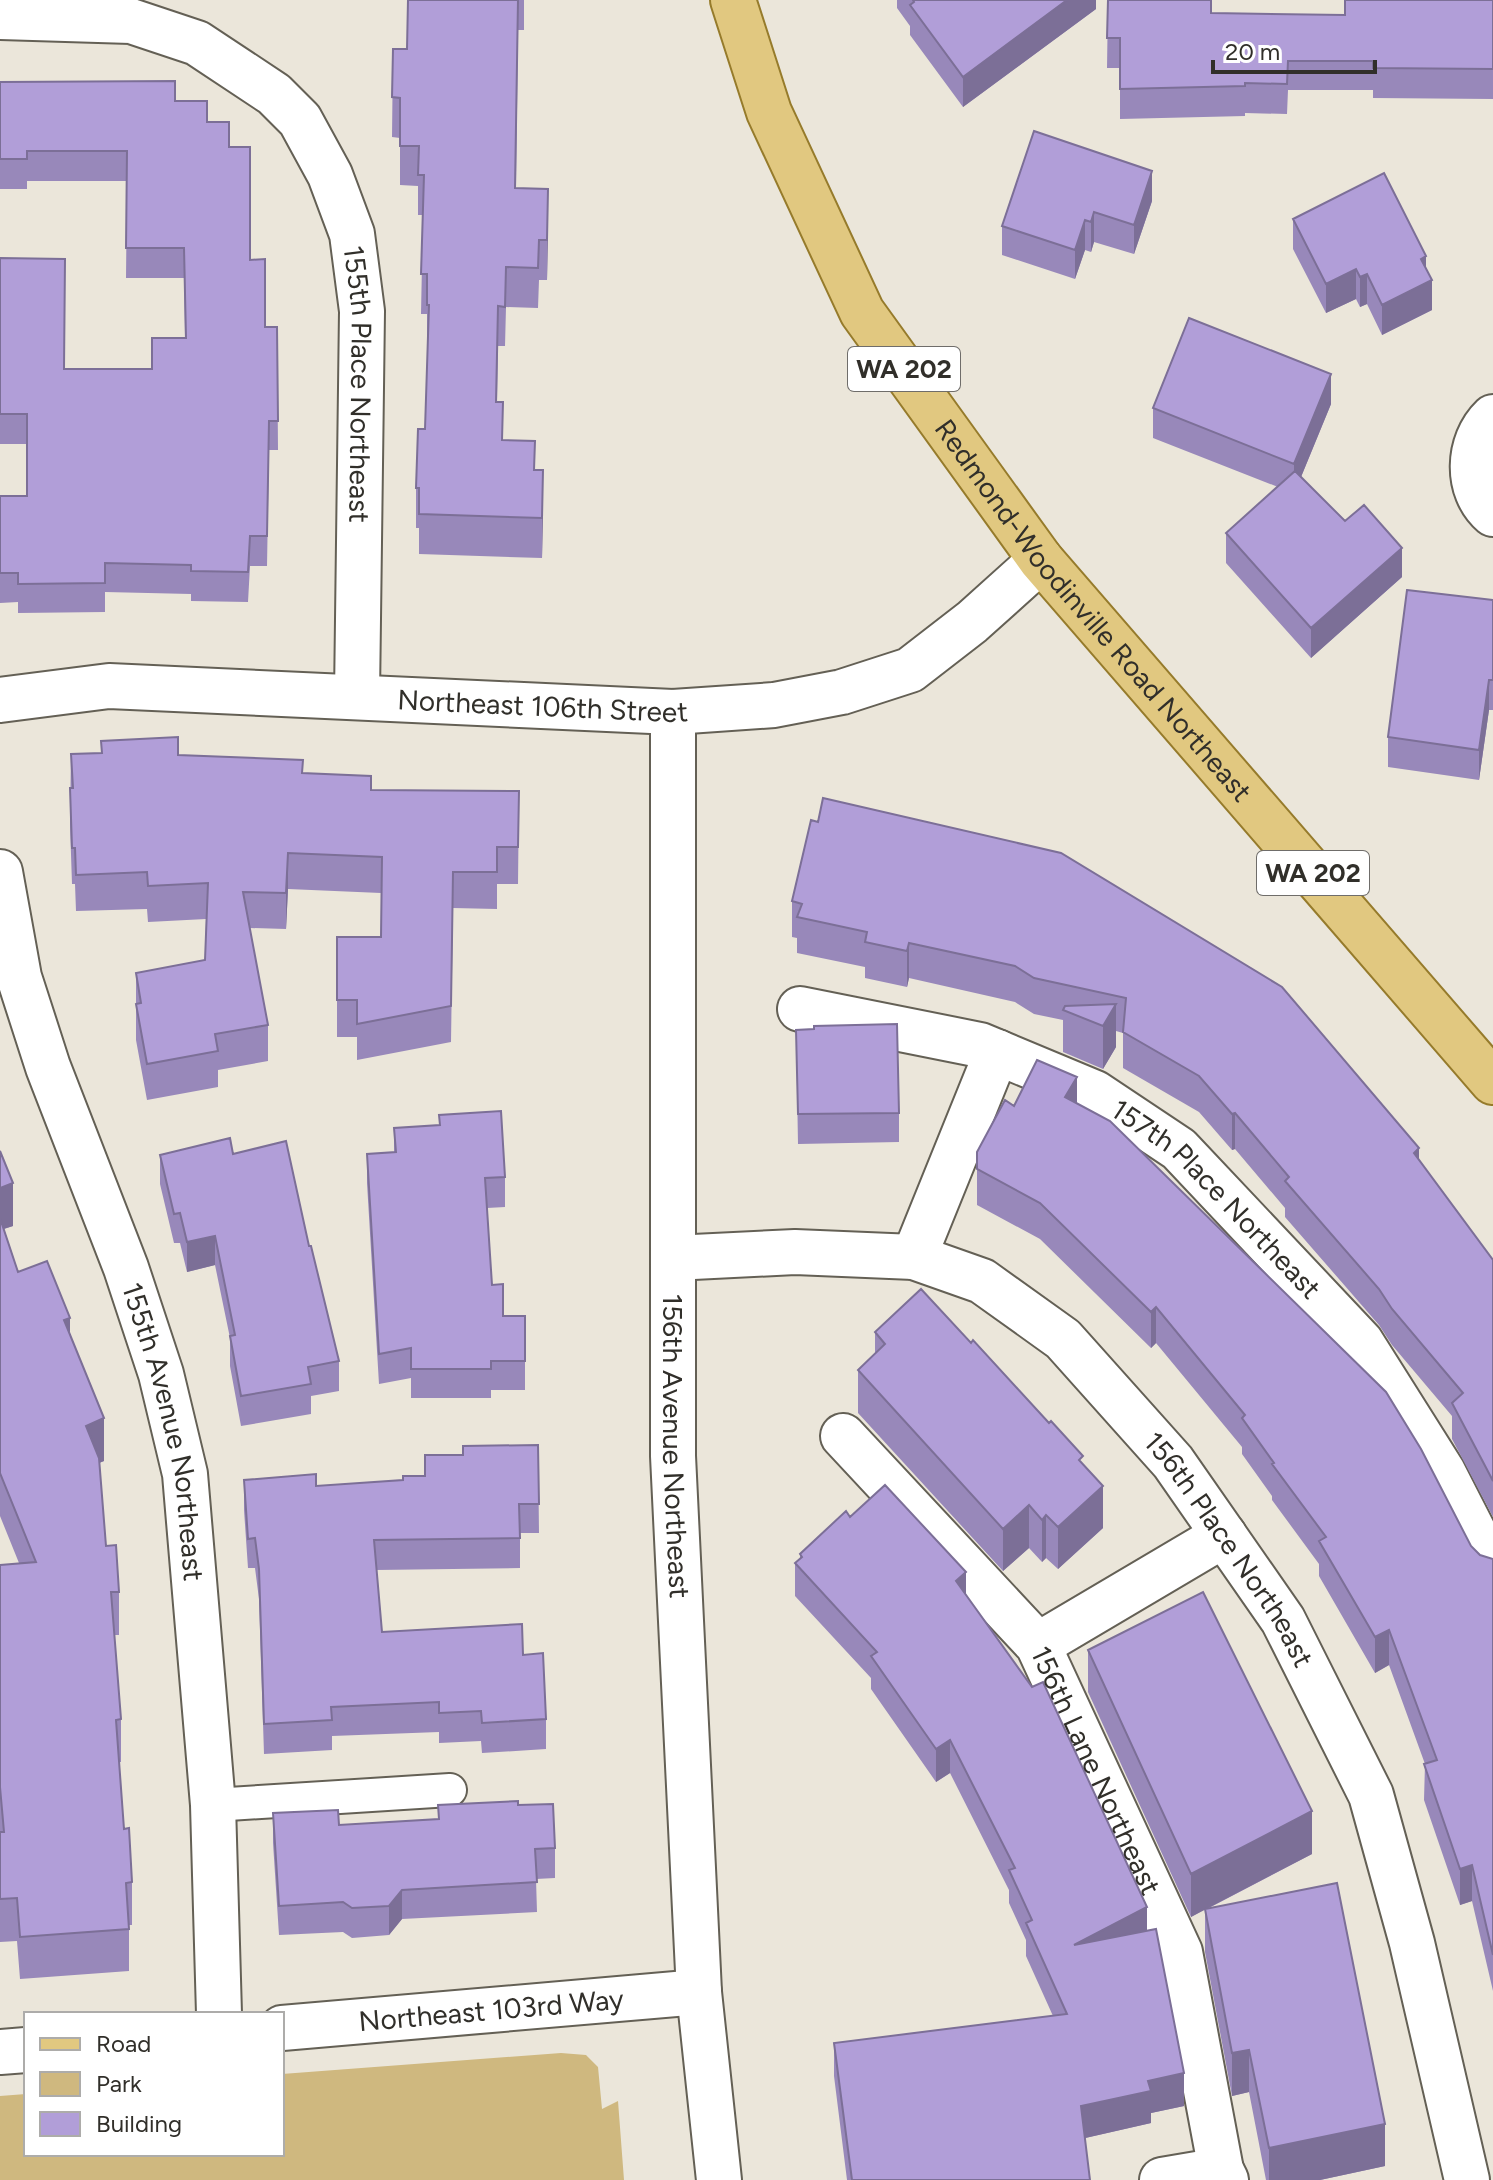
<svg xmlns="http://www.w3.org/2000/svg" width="1493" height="2180" font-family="Figtree,sans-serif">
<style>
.green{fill:#cfb87f}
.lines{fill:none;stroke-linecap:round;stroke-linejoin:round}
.lane-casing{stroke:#646055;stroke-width:36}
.street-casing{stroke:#646055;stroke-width:48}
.primary-casing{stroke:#967b2b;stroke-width:48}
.lane{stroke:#fff;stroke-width:32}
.street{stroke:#fff;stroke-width:44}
.primary{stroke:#e1c880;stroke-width:44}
.wall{fill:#9888ba}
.shaded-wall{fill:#7c6f97}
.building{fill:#b19ed8;stroke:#7c6f97;stroke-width:2}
.labels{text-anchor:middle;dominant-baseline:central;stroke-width:7;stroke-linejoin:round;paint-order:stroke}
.shield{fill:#fff;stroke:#6f6d6a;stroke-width:2}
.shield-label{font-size:26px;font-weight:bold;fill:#312f2a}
.street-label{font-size:28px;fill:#312f2a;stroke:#fff}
</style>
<rect width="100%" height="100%" fill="#ebe6da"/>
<path class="green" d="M561 2053 586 2055 598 2067 602 2109 618 2101 624 2180H0V2096L26 2094V2154H282V2074Z"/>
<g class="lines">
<defs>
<path id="lane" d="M213 1805 450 1790"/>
<g id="street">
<path id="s1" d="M0 17 131 21 197 43 274 94 300 120 330 175 352 234 362 311 357 696"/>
<path d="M1493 417C1467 442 1465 490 1493 514"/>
<path id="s2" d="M0 700 109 686 673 712 774 705 842 692 910 670 972 622 1041 560"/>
<path id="s3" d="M673 712V1456L699 1992 719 2180"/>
<path id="s4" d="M0 872 19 977 48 1067 126 1268 161 1374 185 1474 213 1805 219 2014"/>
<path id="s5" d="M800 1009 980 1045 1095 1093 1179 1149 1361 1342 1443 1472 1493 1570"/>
<path d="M914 1257 997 1052"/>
<path id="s6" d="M673 1258 795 1252 914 1257 982 1281 1063 1339 1173 1462 1283 1620 1371 1795 1412 1943 1467 2180"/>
<path id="s7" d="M843 1436 1038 1645 1180 1952 1221 2170"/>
<path d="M1038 1645 1224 1535"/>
<path id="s8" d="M282 2028 699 1992"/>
<path d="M0 2052 26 2050"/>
<path d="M1162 2180 1221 2170 1226 2180"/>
</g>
<g id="primary">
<path id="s9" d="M733 0 769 112 862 312 1041 560 1493 1082"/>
</g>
</defs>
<use href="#lane" class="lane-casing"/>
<use href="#street" class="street-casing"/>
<use href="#primary" class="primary-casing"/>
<use href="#lane" class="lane"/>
<use href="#street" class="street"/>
<use href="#primary" class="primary"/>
</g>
<path class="wall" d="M408 0H524V30H518L516 188 548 228 547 280H539L538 308 506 307 505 346H498L497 402 503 440 535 470 543 510 542 558 419 554V528H416V488L425 429 428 345H427V314H421L423 215H418V186L400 185V138L392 137 393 49H407Z
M897 0H1096V9L963 107 910 35V26L897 8Z
M1108 0 1211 13 1345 15 1493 0V99L1373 98V90H1288L1287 114 1245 113V116L1120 119V68H1107Z
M0 82 175 101 207 122 229 147 250 260 265 327H277L278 450H269L267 566H250L248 602 191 601V594L105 592V612L18 613V602L0 603V496H27V444H0V258L64 369H152L185 338 184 278H126L127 181H27V189H0Z
M1152 201 1134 254 1094 242 1091 252 1085 250 1075 279 1002 255V226Z
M1293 219 1426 269 1432 310 1382 335 1367 304 1360 307 1356 299 1326 313 1293 249Z
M1331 404 1301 477 1402 577 1311 658 1226 563V533L1278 487 1153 438V408Z
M1493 600V710H1489L1479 780 1388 767V737Z
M71 754 178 755 303 773 371 790 519 791 518 884H497V909L453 908 451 1042 357 1060V1037H337V937H381V893L288 889 286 929 250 928 268 1025V1061L218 1070V1087L147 1100 136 1040V973L205 960 206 919 148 922 147 909 76 911 75 884H72L70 824Z
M811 820 1419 1160 1493 1260V1517L1452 1439V1416L1392 1345 1379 1325 1285 1217V1208L1235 1149 1232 1150 1199 1112 1123 1068V1033L1116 1031V1047L1103 1069 1063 1052V1020L1034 1014 1015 1002 909 978 907 987 865 978V967L797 953V938L792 937V901Z
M796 1030 899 1113V1142L798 1144Z
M1077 1103 1471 1546 1480 1555 1493 1559V1991L1472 1901 1460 1905 1424 1800 1425 1764 1389 1665 1375 1673 1319 1576V1564L1272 1500V1496L1242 1454V1447L1156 1343 1151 1348 1040 1239 977 1205V1152L1014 1106Z
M394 1128 505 1177V1207L487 1208 492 1285 503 1316H525V1390H491V1398H411V1378L379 1384 367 1183V1154L394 1152Z
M0 1151 13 1226 4 1229 18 1272 70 1334 104 1461 99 1463 106 1546 119 1592V1635H114L121 1719V1762H119L124 1829 132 1882V1925H129V1971L20 1979 17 1941 0 1942V1565L19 1563 0 1516Z
M233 1154 309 1246 339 1361V1391L311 1396V1414L241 1426 230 1366V1338L215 1265 187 1272 180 1243H174L160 1184V1155Z
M875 1332 971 1343 1083 1464 1103 1528 1058 1569 1046 1558 1042 1562 1029 1548 1003 1571 858 1413V1370L875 1354Z
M538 1445 539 1533H520V1568L376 1570 382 1632 523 1655 546 1719V1749L482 1753 481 1741 439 1743V1732L332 1736V1750L264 1754 259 1599 255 1568H248L244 1510V1480L316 1486 403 1480 425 1476 463 1455Z
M850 1517 966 1595 1147 1930 1184 2106 1151 2113V2123L1085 2138 1090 2180H847L834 2076V2043L1053 2016 1026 1956V1940L1009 1903V1890L950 1773 936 1782 871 1689V1678L795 1596V1563L800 1559V1554Z
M1088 1650 1312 1854 1207 1909 1385 2166 1320 2180H1266L1249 2092 1232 2096 1205 1952V1909L1191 1917 1088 1692Z
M518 1805 555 1848V1878L536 1879 537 1912 402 1919 389 1935 352 1938 343 1932 279 1935 273 1843V1813L339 1825 438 1819Z"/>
<path class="shaded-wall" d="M1067 0H1096V9L963 107V77Z
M1152 171V201L1134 254V225Z
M548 189V228L547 280V240Z
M1094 212V242L1091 252V222Z
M1085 220V250L1075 279V250Z
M1426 256V283L1432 280V310L1382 335V305L1421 259Z
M1356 269V299L1326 313V284Z
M1367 274V304L1360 307V277Z
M1331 374V404L1294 494V464Z
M543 470V510L542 558V518Z
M1402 548V577L1311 658V628Z
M1489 680V710L1479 780V750Z
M288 853V889L286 929V893Z
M909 943V978L907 987V951Z
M1116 1004V1047L1103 1069V1026Z
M1077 1077V1113L1065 1097Z
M1235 1113V1149L1232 1150V1114Z
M1419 1148V1184L1414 1153Z
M13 1183V1226L0 1230V1188Z
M215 1236V1265L187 1272V1242Z
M1156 1307V1343L1151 1348V1312Z
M70 1318V1361L64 1320Z
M104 1418V1461L86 1468V1426Z
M1103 1486V1528L1058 1569V1527Z
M1029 1505V1548L1003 1571V1529Z
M1046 1515V1558L1042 1562V1520Z
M966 1572V1605L956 1581Z
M1389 1630V1665L1375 1673V1637Z
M950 1740V1773L936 1782V1749Z
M1312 1811V1854L1191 1917V1874Z
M1472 1865V1901L1460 1905V1869Z
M402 1890V1919L389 1935V1906Z
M1147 1907V1940L1074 1945Z
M1249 2050V2092L1232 2096V2053Z
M1184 2073V2106L1151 2113V2123L1081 2139V2106L1148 2081Z
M1385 2124V2166L1320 2180H1269V2148Z"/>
<path class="building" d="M408 0H518L515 188 548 189 547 240H539L538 268 506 267 505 307 498 306 496 402H503L502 440 535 441 534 470H543L542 518 419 514V488H416L418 429H425L429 305H427V274H421L424 175H418L419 146H400V98L392 97 393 49H407Z
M913 0H1067L963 77 910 5 914 2Z
M1108 0H1211V13L1345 15V0H1493V69L1373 68V61H1288L1287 84 1245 83V86L1120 89V38H1107Z
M175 81V101H207V122H229V147H250V260L265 259V327H277L278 421H269L267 536H250L248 572 191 571V565L105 563V583L18 584V573H0V496H27V414H0V258L65 259 64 369H152V338H186L184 248H126L127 151H27V159H0V82Z
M1034 131 1152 171 1134 225 1094 212 1091 222 1085 220 1075 250 1002 226Z
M1384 173 1426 256 1421 259 1432 280 1382 305 1367 274 1360 277 1356 269 1326 284 1293 219Z
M1189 318 1331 374 1294 464 1153 408Z
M1295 471 1345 521 1364 505 1402 548 1311 628 1226 533Z
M1407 590 1493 600V680H1489L1479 750 1388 737Z
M178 737V755L303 760 302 773 371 776V790L519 791 518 847H497V872H453L451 1006 357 1024V1000H337V937H381L382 857 288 853 286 893 243 892 268 1025 215 1034 218 1051 147 1064 136 1004 141 1003 136 973 205 960 208 883 148 886 147 872 76 875 75 848H72L70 788H73L71 754 102 753 101 741Z
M823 798 1061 853 1282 987 1419 1148 1414 1153 1493 1260V1481L1452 1403 1463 1393 1392 1309 1379 1289 1285 1181 1289 1177 1235 1113 1232 1114 1199 1076 1123 1032 1126 998 1034 978 1015 966 909 943 907 951 865 942 867 932 797 917 802 904 792 901 811 820 818 822Z
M1116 1004 1103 1026 1063 1010 1065 1006Z
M897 1024 899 1113 798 1114 796 1030 814 1029V1026Z
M1037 1060 1077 1077 1065 1097 1110 1121 1386 1392 1421 1449 1471 1546 1480 1555 1493 1559V1955L1472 1865 1460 1869 1424 1764 1437 1760 1389 1630 1375 1637 1319 1541 1326 1537 1272 1464 1274 1463 1242 1418 1245 1415 1156 1307 1151 1312 1040 1203 977 1169V1152L1005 1100 1014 1106Z
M501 1111 505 1177 485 1178 492 1285 503 1284V1316H525V1361H491V1369H411V1348L379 1354 367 1154 396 1152 394 1128 440 1125 439 1115Z
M230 1138 233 1154 286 1141 309 1246H311L339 1361 308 1367 311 1384 241 1396 230 1336 235 1335 215 1236 187 1242 180 1213 174 1214 160 1155Z
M0 1151 13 1183 0 1188Z
M0 1218 18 1272 47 1261 70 1318 64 1320 104 1418 86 1426 99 1458 106 1546 116 1545 119 1592H111L121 1719 116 1720 124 1829 129 1828 132 1882 126 1883 129 1929 20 1937 17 1898 0 1899V1832H4L0 1787V1565L36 1562 0 1473Z
M921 1289 971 1343 973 1340 1049 1423 1051 1421 1083 1456 1079 1460 1103 1486 1058 1527 1046 1515 1042 1520 1029 1505 1003 1529 858 1370 885 1344 875 1332Z
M538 1445 539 1504H519L520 1538 374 1540 382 1632 522 1624 523 1655 543 1653 546 1719 482 1723 481 1711 439 1713V1702L331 1707 332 1720 264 1724 259 1569 255 1538 248 1539 244 1480 316 1474V1486L403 1480V1476H425V1455H463V1446Z
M885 1485 966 1572 956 1581 1032 1687 1043 1682 1147 1907 1074 1945 1156 1929 1184 2073 1148 2081 1151 2091 1081 2106 1090 2180H852L834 2043 1067 2014 1026 1923 1032 1920 1009 1870 1015 1868 950 1740 936 1749 871 1656 877 1652 795 1563 802 1557 800 1554 846 1511 850 1517Z
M1203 1592 1312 1811 1191 1874 1088 1650Z
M518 1801V1805L553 1804 555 1848 535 1849 537 1882 402 1890 389 1906 352 1908 343 1902 279 1906 273 1813 338 1810 339 1825 439 1819 438 1805Z
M1337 1883 1385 2124 1269 2148 1249 2050 1232 2053 1205 1909Z"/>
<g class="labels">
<g class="shield">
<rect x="848" y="347" width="112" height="44" rx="6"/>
<rect x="1257" y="851" width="112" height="44" rx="6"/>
</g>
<g class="shield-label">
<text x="904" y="369">WA 202</text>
<text x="1313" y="873">WA 202</text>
</g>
<g class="street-label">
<text stroke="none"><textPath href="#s1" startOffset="606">155th Place Northeast</textPath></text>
<text stroke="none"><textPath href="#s9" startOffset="716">Redmond-Woodinville Road Northeast</textPath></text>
<text stroke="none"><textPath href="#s2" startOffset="544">Northeast 106th Street</textPath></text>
<text stroke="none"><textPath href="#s5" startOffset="470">157th Place Northeast</textPath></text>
<text stroke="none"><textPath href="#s4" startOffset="586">155th Avenue Northeast</textPath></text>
<text stroke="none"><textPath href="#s3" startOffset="734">156th Avenue Northeast</textPath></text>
<text stroke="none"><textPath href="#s6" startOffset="682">156th Place Northeast</textPath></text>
<text stroke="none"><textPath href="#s7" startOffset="424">156th Lane Northeast</textPath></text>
<text stroke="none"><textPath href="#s8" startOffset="210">Northeast 103rd Way</textPath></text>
</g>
</g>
<rect x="24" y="2012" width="260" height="144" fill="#ffffff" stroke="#adacaa" stroke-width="2"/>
<rect x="40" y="2038" width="40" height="12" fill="#e1c880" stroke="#adacaa" stroke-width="2"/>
<text x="96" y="2052" font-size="24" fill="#312f2a">Road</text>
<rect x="40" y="2072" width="40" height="24" fill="#cfb87f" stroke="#adacaa" stroke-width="2"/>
<text x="96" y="2092" font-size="24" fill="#312f2a">Park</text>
<rect x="40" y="2112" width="40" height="24" fill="#b19ed8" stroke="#adacaa" stroke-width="2"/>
<text x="96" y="2132" font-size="24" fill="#312f2a">Building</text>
<path d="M1213 60v12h162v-12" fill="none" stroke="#312f2a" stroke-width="4"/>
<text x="1225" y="60" font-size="24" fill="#312f2a" stroke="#ffffff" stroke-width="6" paint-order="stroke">20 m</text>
</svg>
